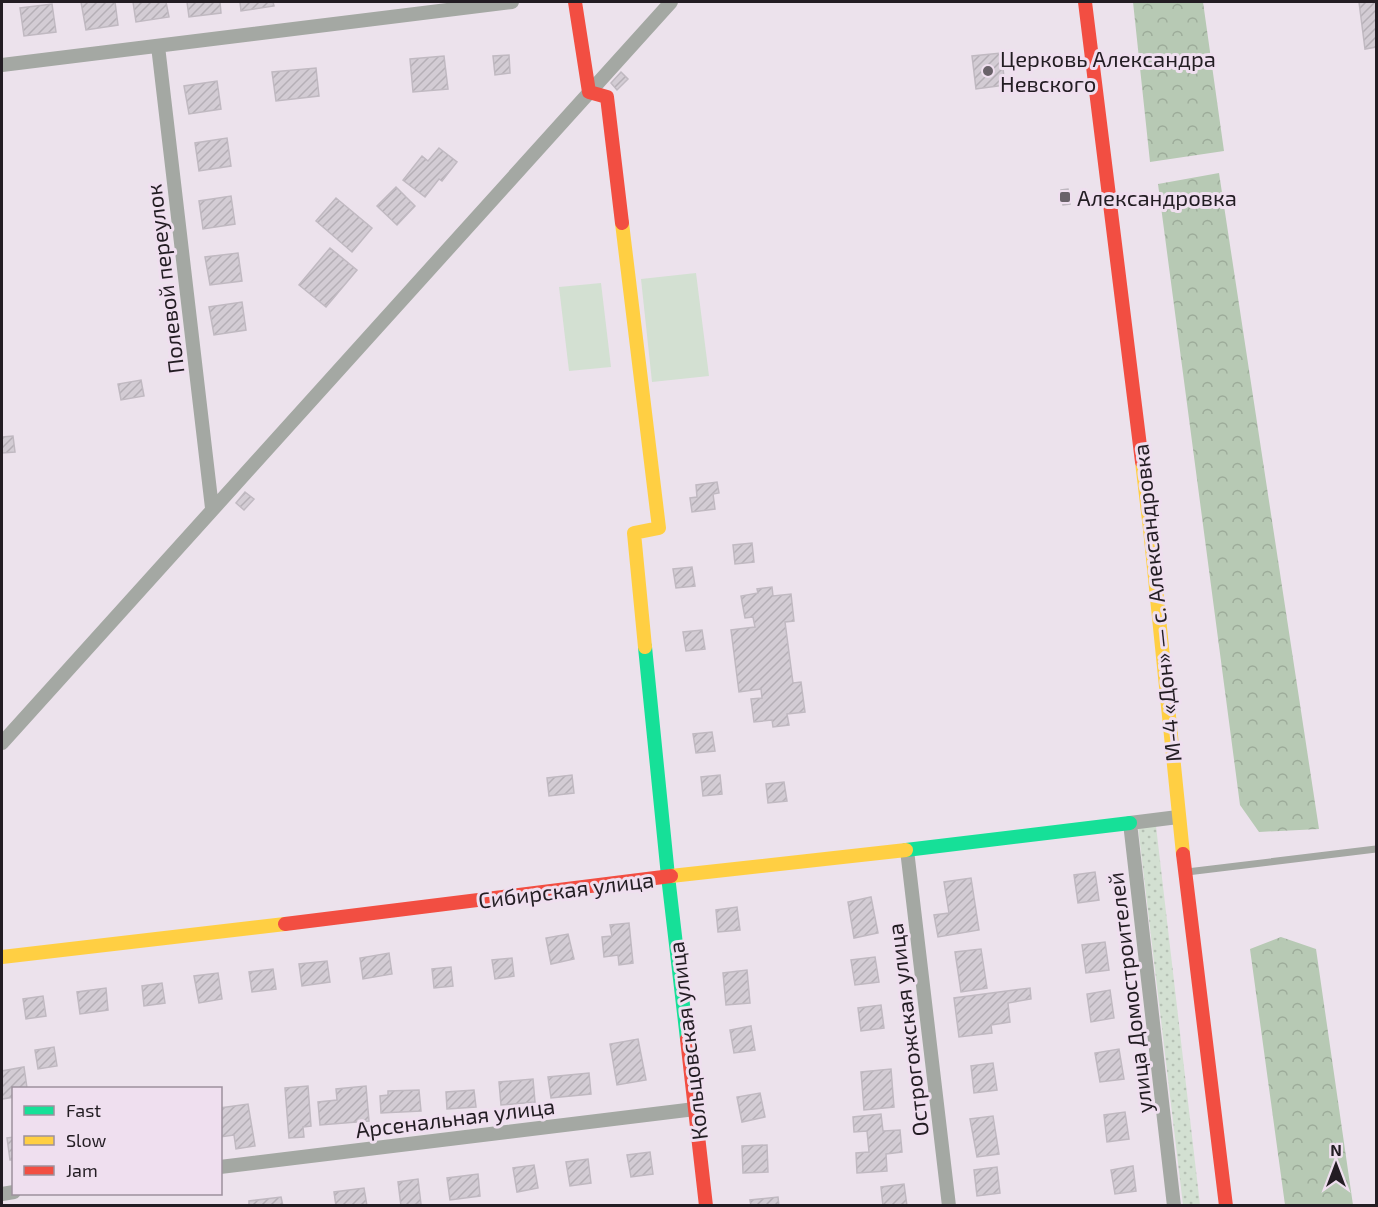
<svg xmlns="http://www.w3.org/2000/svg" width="1378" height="1207" font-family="'Exo 2',sans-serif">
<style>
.grass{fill:url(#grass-dots)}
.forest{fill:url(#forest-crowns)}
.garden{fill:#d3e0d2}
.building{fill:url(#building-hatch);stroke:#c0b9c1;stroke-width:1.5}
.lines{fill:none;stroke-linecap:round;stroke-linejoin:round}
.lane{stroke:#a4a8a3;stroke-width:7}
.street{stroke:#a4a8a3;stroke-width:14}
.fast{stroke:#16e098;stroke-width:14}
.slow{stroke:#ffcf43;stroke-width:14}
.jam{stroke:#f24e42;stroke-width:14}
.poi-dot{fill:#696269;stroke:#efdfef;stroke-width:2}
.labels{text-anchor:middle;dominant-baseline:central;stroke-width:6;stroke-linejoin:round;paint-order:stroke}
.poi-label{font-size:22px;fill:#231d23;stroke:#efdfef;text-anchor:start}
.street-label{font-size:22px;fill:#231d23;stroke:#efdfef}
</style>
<defs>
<pattern id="grass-dots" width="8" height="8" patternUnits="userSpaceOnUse" patternTransform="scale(1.5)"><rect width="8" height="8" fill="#d3e0d2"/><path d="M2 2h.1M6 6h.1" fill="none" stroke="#b5c0b4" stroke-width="1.8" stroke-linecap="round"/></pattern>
<pattern id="forest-crowns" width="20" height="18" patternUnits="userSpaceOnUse" patternTransform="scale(1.5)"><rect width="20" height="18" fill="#b7c9b4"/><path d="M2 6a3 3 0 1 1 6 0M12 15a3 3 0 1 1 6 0" fill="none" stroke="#9dac9a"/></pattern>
<pattern id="building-hatch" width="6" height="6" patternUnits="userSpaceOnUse" patternTransform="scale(1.5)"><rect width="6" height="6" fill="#d3ccd4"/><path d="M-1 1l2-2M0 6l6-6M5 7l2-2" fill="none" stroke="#b5afb6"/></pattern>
</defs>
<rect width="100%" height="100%" fill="#ece2ec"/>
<path class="grass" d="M1156 826 1200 1205H1183L1138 827Z"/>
<path class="forest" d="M1133 2H1203L1224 151 1150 162Z
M1219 173 1319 829 1259 832 1240 805 1158 184Z
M1281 937 1316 949 1353 1205H1285L1250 949Z"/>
<path class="garden" d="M696 273 709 376 652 382 641 279Z
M601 283 611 367 569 371 559 287Z"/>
<path class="building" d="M81 2H115L118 25 86 30Z
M133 2H166L169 17 136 22Z
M187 2H220L221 13 189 17Z
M240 2H273L274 6 241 11Z
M1359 2H1376V47L1365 49Z
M52 4 56 32 24 36 20 8Z
M1001 53 1005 85 976 89 972 56Z
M509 55 510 73 495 75 493 56Z
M444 56 448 89 413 92 410 59Z
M316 68 319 96 276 101 272 72Z
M621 72 628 79 617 90 611 83Z
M217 81 221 109 189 114 184 86Z
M227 138 231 166 199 171 195 143Z
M439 148 457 162 442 181 439 179 425 197 403 180 422 156 428 161Z
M396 187 415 206 397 225 377 206Z
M1068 189 1070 204 1063 205 1061 190Z
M231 196 235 224 203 229 199 201Z
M336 198 372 228 352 252 316 221Z
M330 248 357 270 326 307 299 285Z
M238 253 242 281 210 285 205 257Z
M242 302 246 330 214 335 209 307Z
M141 380 144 396 121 400 118 384Z
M13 436 15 452 2 453V437Z
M717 482 719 493 713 494 715 509 692 512 690 498 697 497 696 485Z
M245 492 254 499 244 510 236 503Z
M752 543 754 562 735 564 733 545Z
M692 567 695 586 676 588 673 569Z
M772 587 773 596 791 594 794 621 785 622 793 683 801 682 805 712 787 714 789 725 773 727 772 720 754 722 751 699 762 698 761 689 739 692 731 630 755 627 753 617 745 618 741 596 758 593 757 589Z
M702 630 705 649 686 651 683 632Z
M712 732 715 751 696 753 693 734Z
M572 775 574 793 549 796 547 778Z
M720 775 722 794 703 796 701 777Z
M784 782 787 801 768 803 766 784Z
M1095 872 1099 900 1078 903 1074 875Z
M971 878 979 930 938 937 934 915 949 913 944 882Z
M871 897 878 933 854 938 848 902Z
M737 907 740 930 718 932 716 910Z
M629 923 633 963 619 965 618 955 604 957 602 937 612 936 610 925Z
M568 934 574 959 551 964 546 938Z
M1105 942 1109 970 1086 973 1082 945Z
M981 949 987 988 961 992 955 952Z
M389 953 392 974 363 979 360 958Z
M875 957 879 982 855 985 851 960Z
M512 958 514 976 495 979 492 960Z
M327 961 330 982 302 986 299 964Z
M451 967 453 986 434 988 432 969Z
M273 969 276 989 252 992 249 972Z
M747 970 750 1003 726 1005 723 973Z
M218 973 222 999 199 1003 194 976Z
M162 983 165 1003 144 1006 142 986Z
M106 988 108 1010 80 1014 77 992Z
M1030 988 1031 999 1008 1003 1010 1022 991 1025 992 1033 959 1037 954 998Z
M1110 990 1114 1018 1091 1022 1087 994Z
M43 996 46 1016 26 1019 23 999Z
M881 1005 884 1028 861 1031 858 1008Z
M751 1026 755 1050 734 1053 730 1030Z
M638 1039 646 1080 617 1085 610 1044Z
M54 1047 57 1066 38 1069 35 1050Z
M1119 1049 1124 1079 1100 1082 1095 1053Z
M993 1063 997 1090 974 1093 971 1066Z
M24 1067 27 1088H14V1097L2 1099V1071Z
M891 1069 894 1107 864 1110 861 1072Z
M589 1073 591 1094 551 1098 548 1077Z
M533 1079 535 1102 501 1105 499 1082Z
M308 1086 311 1126 303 1127 304 1137 289 1138 285 1088Z
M366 1086 369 1121 320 1125 318 1102 337 1100 336 1089Z
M419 1090 421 1111 381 1113 380 1096 388 1095V1091Z
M474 1090 476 1107 447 1109 446 1092Z
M760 1093 765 1117 742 1122 737 1097Z
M248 1104 255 1146 236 1149 234 1135 220 1137V1108Z
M1125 1112 1129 1139 1107 1142 1104 1115Z
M881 1114 883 1131 900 1130 902 1152 886 1154 887 1171 857 1173 856 1153 869 1152 867 1131 854 1132 853 1117Z
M993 1116 999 1154 977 1157 970 1119Z
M14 1137V1160H10L7 1138Z
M767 1145 768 1172 743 1173 742 1146Z
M650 1152 653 1174 631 1177 627 1155Z
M588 1159 591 1183 570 1186 566 1162Z
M534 1165 538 1188 517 1192 513 1168Z
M1133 1166 1136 1191 1115 1194 1111 1170Z
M997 1167 1000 1193 977 1196 974 1170Z
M478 1174 480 1196 450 1200 447 1178Z
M418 1179 421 1204 401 1206 398 1182Z
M904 1184 907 1206H883L881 1187Z
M364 1188 367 1206H336L334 1192Z
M281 1197 283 1206H249V1201Z
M778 1197 779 1206H751L750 1200Z"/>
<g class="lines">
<path class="lane" d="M1187 872 1376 849"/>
<path class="street" d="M158 46 212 508
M2 65 512 2
M2 743 671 2
M907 850 949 1206
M220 1167 695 1109
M2 1194 14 1192
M1174 1206 1130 823 1178 817"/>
<path class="fast" d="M645 647 668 876 687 1039
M906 850 1130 823"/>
<path class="slow" d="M622 223 659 528 634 533 645 647
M1142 462 1150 529 1183 854
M671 876 906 850
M2 957 285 924"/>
<path class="jam" d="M575 2 589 92 607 97 622 223
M1085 2 1142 462
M1183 854 1226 1206
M285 924 671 876
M687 1039 706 1206"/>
</g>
<g class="poi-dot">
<circle cx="988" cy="71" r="6"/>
<rect x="1059" y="191" width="12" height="12" rx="3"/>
</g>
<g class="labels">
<g class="poi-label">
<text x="1000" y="58">Церковь Александра<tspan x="1000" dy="25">Невского</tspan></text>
<text x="1077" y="197">Александровка</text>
</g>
<g class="street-label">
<text transform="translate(164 279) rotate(-97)">Полевой переулок</text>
<text transform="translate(1156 603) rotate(-96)">М-4 «Дон» — с. Александровка</text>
<text transform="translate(566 889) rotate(-7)">Сибирская улица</text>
<text transform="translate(1129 993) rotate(-97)">улица Домостроителей</text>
<text transform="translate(907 1030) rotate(-97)">Острогожская улица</text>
<text transform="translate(687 1041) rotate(-97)">Кольцовская улица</text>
<text transform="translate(455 1117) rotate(-7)">Арсенальная улица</text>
</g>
</g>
<rect width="1378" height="1207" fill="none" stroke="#231d23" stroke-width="6"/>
<rect x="12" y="1087" width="210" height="108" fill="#efdfef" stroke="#9d919d" stroke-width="1.5"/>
<rect x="24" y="1106" width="30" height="9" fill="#16e098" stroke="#9d919d" stroke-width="1.5"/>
<text x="66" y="1117" font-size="18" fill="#231d23">Fast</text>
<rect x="24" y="1136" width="30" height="9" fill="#ffcf43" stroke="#9d919d" stroke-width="1.5"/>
<text x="66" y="1147" font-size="18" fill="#231d23">Slow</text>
<rect x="24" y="1166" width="30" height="9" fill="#f24e42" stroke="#9d919d" stroke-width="1.5"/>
<text x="66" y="1177" font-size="18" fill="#231d23">Jam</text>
<g transform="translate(1336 1165)" stroke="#efdfef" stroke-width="4.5" paint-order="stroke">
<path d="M0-4.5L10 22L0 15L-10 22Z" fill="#231d23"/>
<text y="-9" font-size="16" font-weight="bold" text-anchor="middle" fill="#231d23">N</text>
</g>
</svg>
